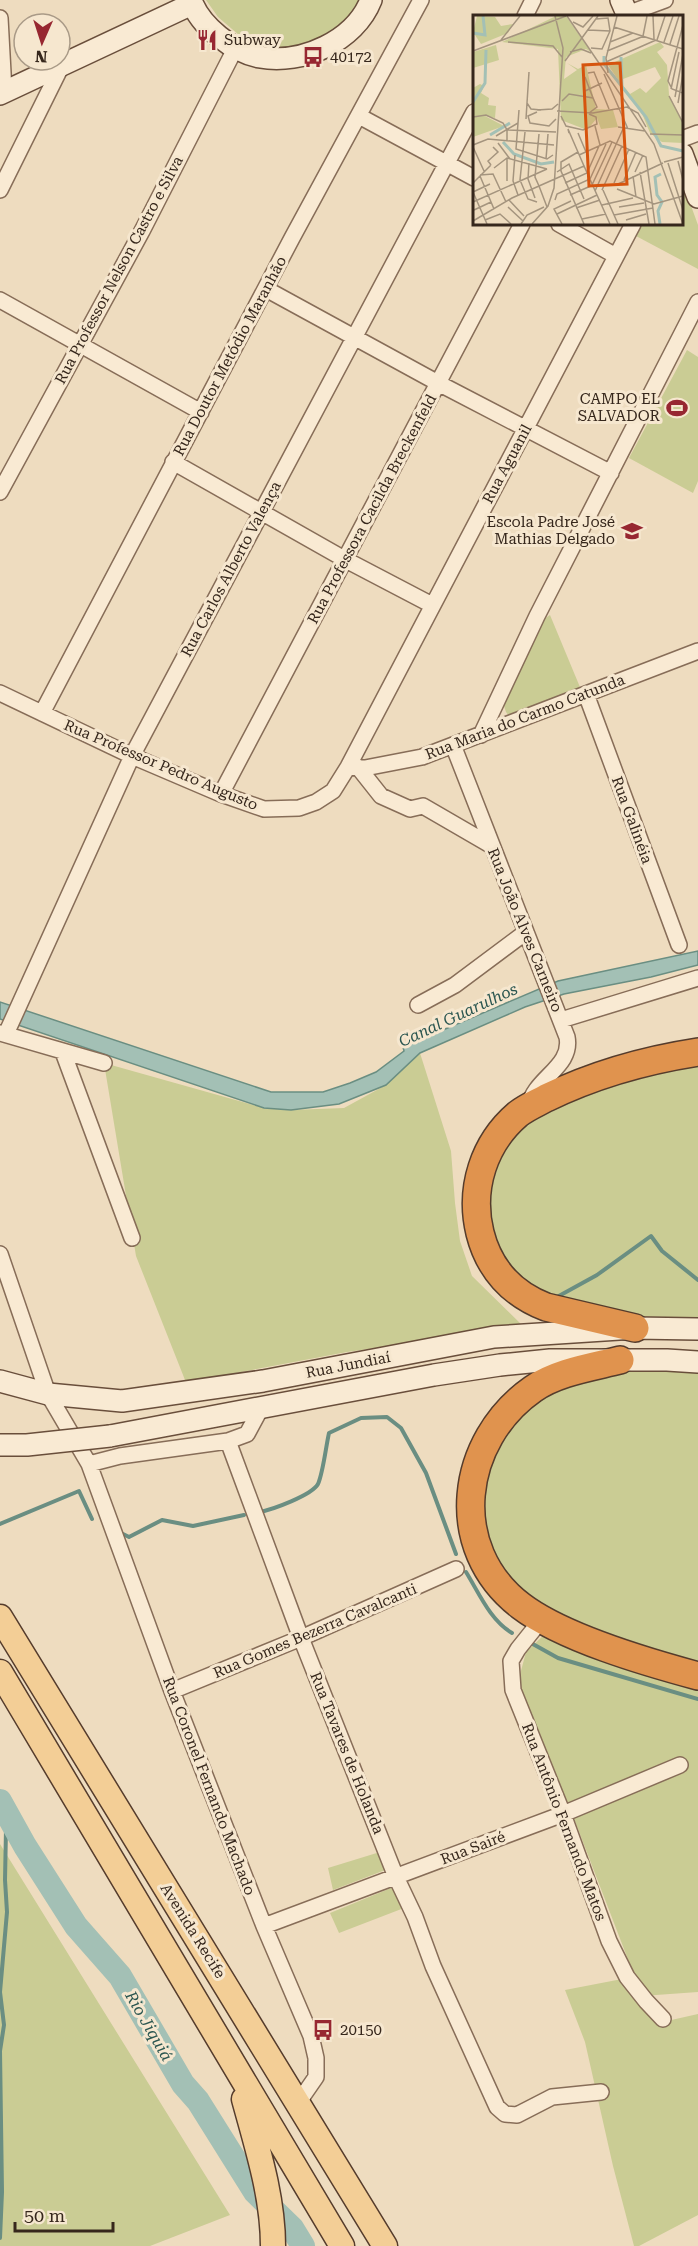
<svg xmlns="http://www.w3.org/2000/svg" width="698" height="2246" font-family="'Roboto Serif',serif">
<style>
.green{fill:#cacc94}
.water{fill:#a3c0b5;stroke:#6a8e82;stroke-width:1.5}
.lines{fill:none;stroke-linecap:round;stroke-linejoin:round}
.stream{stroke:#6a8e82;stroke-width:4}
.river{stroke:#a3c0b5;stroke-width:24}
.street-casing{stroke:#876d58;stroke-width:18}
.secondary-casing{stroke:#694e3b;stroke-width:24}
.primary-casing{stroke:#553c2c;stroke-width:27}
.highway-casing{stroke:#553c2c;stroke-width:30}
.street{stroke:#f9ead3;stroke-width:15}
.secondary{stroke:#f9ead3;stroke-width:21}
.primary{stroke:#f3ce96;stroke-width:24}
.highway{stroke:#e0934e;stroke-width:27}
.secondary-bridge-casing{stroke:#694e3b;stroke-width:24;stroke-linecap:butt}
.secondary-bridge{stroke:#f9ead3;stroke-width:21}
.labels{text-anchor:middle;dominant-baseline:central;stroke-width:6;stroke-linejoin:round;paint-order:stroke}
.poi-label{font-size:15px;fill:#36271c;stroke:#f6e7cf;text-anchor:start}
.street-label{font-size:15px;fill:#36271c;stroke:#f6e7cf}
.water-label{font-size:16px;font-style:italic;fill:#2b5650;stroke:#f6e7cf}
.inset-river{fill:none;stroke:#a3c0b5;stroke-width:3}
.inset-road{fill:none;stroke:#a4947e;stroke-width:1.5}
.view{fill:#d6540e;fill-opacity:0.15;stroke:#d6540e;stroke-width:3}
.inset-edge{fill:none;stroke:#36271c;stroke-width:3}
</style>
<rect width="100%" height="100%" fill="#eedcbf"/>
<path class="green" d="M206 0H364L358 10 324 39 288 48 266 46 239 35 218 17Z
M682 181 698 225V269L636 236 643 224H682Z
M687 350 698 357V481L693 493 629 458Z
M550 615 582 692 509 716 506 712 503 703 544 619Z
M698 1039V1337L590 1329 525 1314 514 1285 485 1225 486 1194 514 1099 584 1066 676 1041Z
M420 1053 451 1151 455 1203 460 1241 472 1276 524 1327 347 1352 204 1379 185 1380 136 1256 104 1063 264 1108 291 1110 344 1108 386 1085Z
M698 1362V1676L521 1605 475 1557 471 1505 502 1416 582 1370Z
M545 1634 698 1681V1992L642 1996 573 1816 518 1682 526 1652Z
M0 1844 230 2215 150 2246H0Z
M380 1852 388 1869 333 1890 328 1868Z
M396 1886 404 1908 339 1933 330 1913Z
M622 1979 658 2023 698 2014V2215L639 2246H634L613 2166 585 2042 565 1990Z"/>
<path class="water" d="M698 951V965L651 977 564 994 525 1007 420 1053 386 1085 339 1104 291 1110 264 1108 0 1019V1002L271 1092H323L350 1083 376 1072 404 1051 403 1047 558 981Z"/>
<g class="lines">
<path class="stream" d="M557 1297 597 1275 651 1236 662 1251 698 1280
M259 1512C272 1510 312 1495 318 1484 323 1473 326 1446 329 1433L361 1418 387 1417 401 1428 426 1473 456 1554
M0 1524 79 1491 92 1519
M123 1534 129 1537 162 1520 193 1526 244 1515
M466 1572C479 1593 490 1620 512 1633
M531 1643 558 1658 698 1699
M0 1822 6 1829 5 1880 7 1912 0 1992 4 2025 0 2051 2 2192 0 2238"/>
<path class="river" d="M0 1801 25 1846 76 1926 120 1976 183 2084 198 2101 255 2192 292 2228 303 2246"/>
<defs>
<path id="street" d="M627 14 665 0
M525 16 533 0
M0 18 4 91
M359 116 474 178
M682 139 698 133
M0 190 62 65
M559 224 616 256
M266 289 438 383 611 473
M0 300 201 412
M173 462 346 560 432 605
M0 492 142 231 236 47
M0 693 132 756 221 794 264 809 299 808 316 802 333 791 348 767 633 224
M586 694 679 945
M42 713 292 238 421 0
M481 735 537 616 698 302
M453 745 567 1037C573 1067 534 1078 529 1106
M348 767 365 768 422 757 698 651
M358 767 381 796 410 809 423 806 492 846
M221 794 522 224
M418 1005 455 985 526 932
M561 1020 698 978
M0 1033 104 1063
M6 1034 132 756 474 112
M63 1052 132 1238
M0 1254 48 1394 89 1464 172 1691 264 1926 311 2036 316 2058V2077L298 2103
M261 1408 247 1434 228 1441 301 1638 396 1877 415 1917 433 1966 497 2107 505 2114 517 2115 552 2097 601 2092
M89 1464 120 1456 228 1441
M542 1619 518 1649 511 1661 513 1690 563 1814 609 1941 627 1977 646 2001 663 2019
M172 1691 301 1638 456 1569
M264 1926 563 1814 680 1765"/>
<path id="secondary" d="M191 0C200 26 233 52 260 57 302 65 355 41 371 0
M621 0 628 16
M0 94 192 4
M682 154 698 197
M0 1381 48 1394 122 1401 263 1381 494 1337 635 1328 698 1329
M110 1436 434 1375 500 1365 550 1360H667L698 1362"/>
<path id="primary" d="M0 1617 385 2246
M0 1672 342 2246
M244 2099C257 2147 273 2196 273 2246"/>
<path id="highway" d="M635 1328 546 1307C512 1294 489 1269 480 1233 469 1188 484 1143 518 1114 527 1107 537 1103 546 1098 593 1075 646 1060 698 1052
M620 1360C592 1367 557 1372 533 1389 460 1440 445 1548 521 1606 563 1638 646 1662 698 1676"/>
</defs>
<use href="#street" class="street-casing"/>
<use href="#secondary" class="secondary-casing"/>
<use href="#primary" class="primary-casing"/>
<use href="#highway" class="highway-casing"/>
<use href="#street" class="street"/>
<use href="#secondary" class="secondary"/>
<use href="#primary" class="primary"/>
<use href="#highway" class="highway"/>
<defs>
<path id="secondary-bridge" d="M0 1445H27L110 1436"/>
</defs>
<use href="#secondary-bridge" class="secondary-bridge-casing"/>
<use href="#secondary-bridge" class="secondary-bridge"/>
</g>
<defs>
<symbol id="restaurant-bare" viewBox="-9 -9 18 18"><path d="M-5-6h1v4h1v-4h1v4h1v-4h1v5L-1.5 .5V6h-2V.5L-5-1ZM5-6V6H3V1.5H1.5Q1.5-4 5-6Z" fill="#972731" stroke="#f6e7cf" stroke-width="2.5" paint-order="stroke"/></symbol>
<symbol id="bus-bare" viewBox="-9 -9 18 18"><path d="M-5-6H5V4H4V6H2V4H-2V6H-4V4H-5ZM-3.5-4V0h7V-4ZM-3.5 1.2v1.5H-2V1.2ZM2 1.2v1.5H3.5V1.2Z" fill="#972731" stroke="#f6e7cf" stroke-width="2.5" paint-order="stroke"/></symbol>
<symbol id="stadium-bare" viewBox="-9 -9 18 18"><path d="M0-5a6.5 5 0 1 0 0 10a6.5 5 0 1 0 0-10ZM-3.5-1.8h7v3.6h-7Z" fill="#972731" stroke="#f6e7cf" stroke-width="2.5" paint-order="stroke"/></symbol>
<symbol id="school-bare" viewBox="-9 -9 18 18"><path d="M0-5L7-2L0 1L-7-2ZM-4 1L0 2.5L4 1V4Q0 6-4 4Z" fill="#972731" stroke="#f6e7cf" stroke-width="2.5" paint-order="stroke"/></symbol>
</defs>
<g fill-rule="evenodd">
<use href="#restaurant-bare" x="192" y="25" width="30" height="30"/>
<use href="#bus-bare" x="298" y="42" width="30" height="30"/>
<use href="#stadium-bare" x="662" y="393" width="30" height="30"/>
<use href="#school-bare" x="617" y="516" width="30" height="30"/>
<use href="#bus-bare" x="308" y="2015" width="30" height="30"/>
</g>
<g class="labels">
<g class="poi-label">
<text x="224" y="40">Subway</text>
<text x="330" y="57">40172</text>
<text x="660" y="399" text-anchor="end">CAMPO EL<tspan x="660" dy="17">SALVADOR</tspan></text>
<text x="615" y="522" text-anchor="end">Escola Padre José<tspan x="615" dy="17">Mathias Delgado</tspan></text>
<text x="340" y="2030">20150</text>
</g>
<g class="street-label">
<text transform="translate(119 270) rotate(-62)">Rua Professor Nelson Castro e Silva</text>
<text transform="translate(230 356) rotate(-62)">Rua Doutor Metódio Maranhão</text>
<text transform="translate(507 464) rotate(-62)">Rua Aguanil</text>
<text transform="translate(372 509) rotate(-62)">Rua Professora Cacilda Breckenfeld</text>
<text transform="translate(231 569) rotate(-62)">Rua Carlos Alberto Valença</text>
<text transform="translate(525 717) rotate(-21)">Rua Maria do Carmo Catunda</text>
<text transform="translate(161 765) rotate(23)">Rua Professor Pedro Augusto</text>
<text transform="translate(632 820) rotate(70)">Rua Galinéia</text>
<text transform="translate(525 930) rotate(68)">Rua João Alves Carneiro</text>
<text transform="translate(348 1365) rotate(-11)">Rua Jundiaí</text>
<text transform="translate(315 1631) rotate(-23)">Rua Gomes Bezerra Cavalcanti</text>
<text transform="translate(347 1753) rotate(68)">Rua Tavares de Holanda</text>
<text transform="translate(209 1786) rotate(69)">Rua Coronel Fernando Machado</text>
<text transform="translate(564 1822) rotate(69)">Rua Antônio Fernando Matos</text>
<text transform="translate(473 1848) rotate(-21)">Rua Sairé</text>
<text transform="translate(193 1931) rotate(58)">Avenida Recife</text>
</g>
<g class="water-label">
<text transform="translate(458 1015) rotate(-25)">Canal Guarulhos</text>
<text transform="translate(149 2026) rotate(60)">Rio Jiquiá</text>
</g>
</g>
<g transform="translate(473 15)">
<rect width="210" height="210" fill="#eedcbf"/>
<path d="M4 1 22 2 28 11 40 9 35 18 8 29 0 17ZM83 1H93L118 37 113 34 93 42 91 64 104 55 94 48 105 54 113 50 123 94 140 95 145 112 128 114 124 103 114 115 88 105 85 34 29 27ZM187 27 191 32 184 37 194 50 196 80 210 107V128L189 127 177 118 170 101 135 50ZM182 52 188 63 173 78 167 73 157 79 149 69 150 64ZM23 30 26 45 0 53V37ZM7 69 11 71 8 78 16 83 15 90 23 91 22 103 12 101 31 111 0 122V73Z" fill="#cacc94" fill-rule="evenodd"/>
<path class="inset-river" d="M0 18 12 20 10 1M131 41V49L173 102 188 131 210 136M148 42 149 72M0 87 12 68 13 35M17 120 37 108M30 127 41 139 68 149 81 147M187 209 185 196 189 187 184 180 182 162 188 159"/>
<path class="inset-road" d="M94 1 181 129 210 209M180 1 181 24M100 7 110 12 120 1M210 10 195 66 199 74 210 78M141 12 210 34M115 15 137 16M170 21 174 1M28 25 47 1M184 25 192 1M35 27 80 31 89 42M137 27 160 18M191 27 200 1M197 29 206 1M118 33 129 34 137 16 135 3 123 4M0 36 93 1M134 36 171 21M97 37 108 34 118 38M92 46 125 1M133 47 183 25M115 58 121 57 136 94M135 58 133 43 144 1M131 59 155 114M112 62 120 83M198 74 206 37M112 76 129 68M196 81 210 108M202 82 210 39M89 86 96 79 120 83 124 92 116 98M54 88 56 57M205 88 210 59M46 95 43 134 74 144 80 140M64 95 79 94 85 89M84 96 120 98 154 92 165 98 173 112M64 97 55 101 57 108 76 111 83 104M88 101 93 111 110 115 124 109 123 102 116 99M0 102 13 100 30 108 34 115V126M53 104 54 88 58 94 68 95M122 111 127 130M145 112 172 116M34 115 83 117M52 117 47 165 55 184 64 187M96 118 95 114 111 151M105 118 113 137M177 119 210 120M23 121 45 108M25 128 37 144M0 130 15 124 81 130M0 132 11 156M105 137 88 147V156L111 209M42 140 40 166 45 180M106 140 137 126 173 142 182 209M34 143V166M73 144 75 119M205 146 210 165M191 147 210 142M56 148 55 164 62 183M195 148 210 195M18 150 15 146 25 137 20 132M21 153 34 143 74 154M99 156 111 184M84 157 96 149 99 156M162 157 170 140M167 157 176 209M7 160 20 159 33 187M7 161 21 194M160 161 163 182M151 165 163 137M0 168 18 150M92 168 114 158 126 131M141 168 156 134M119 170 139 127M143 170 190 148M66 171 62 162 66 119M66 171 74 192M144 174 181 189 210 181M129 175 149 131M130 175 145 209M122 176 150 114M0 177 14 209M0 177 17 169M97 180 120 170M36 185 51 201M82 185 84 179 117 164 133 129M0 187 74 154M129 190 160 183M35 192 50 206M146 192 171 188M103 193 127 185M1 195 18 187M84 199 124 180M141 200 180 193M109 204 133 199M12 205 27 199 38 209M153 205 173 199M0 206 39 183 111 151 137 209M48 209 54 200 71 192M59 209 75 191 81 173 90 33 82 1M89 209 81 194 98 186"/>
<path class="view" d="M147 48 154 169 116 171 110 50Z"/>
<rect width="210" height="210" class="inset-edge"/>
</g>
<g transform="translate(42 42) rotate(183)"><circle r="28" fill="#f6e7cf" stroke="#a99a87" stroke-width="1.5"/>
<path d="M0-4.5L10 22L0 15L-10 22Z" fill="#972731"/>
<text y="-9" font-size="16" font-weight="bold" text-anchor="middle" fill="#36271c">N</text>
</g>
<path d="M15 2222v9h98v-9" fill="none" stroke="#36271c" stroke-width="3"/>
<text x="24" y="2222" font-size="18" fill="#36271c" stroke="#f6e7cf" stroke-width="4.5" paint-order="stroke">50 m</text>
</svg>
